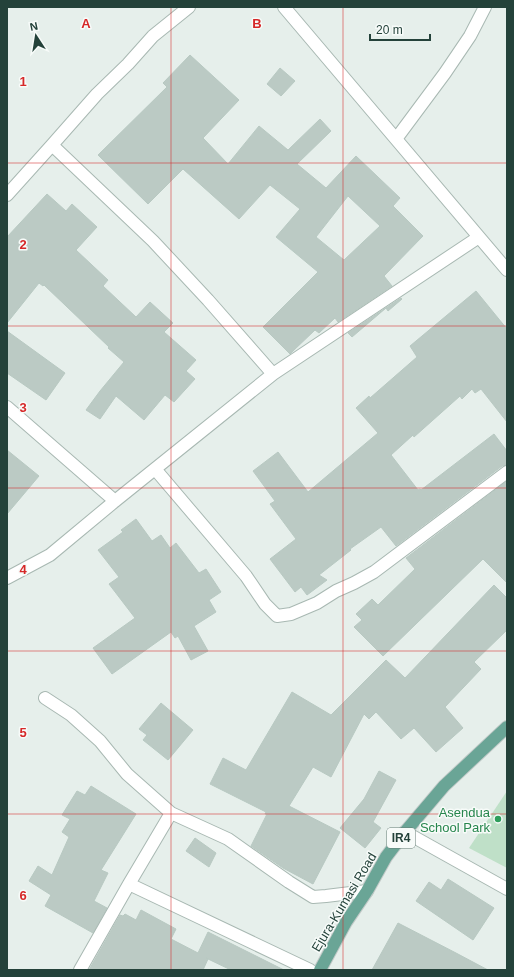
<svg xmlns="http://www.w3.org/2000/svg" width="514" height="977" font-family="Helvetica,sans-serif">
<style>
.green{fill:#bfe0c8}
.building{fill:#bbcac4;stroke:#b8c9c2;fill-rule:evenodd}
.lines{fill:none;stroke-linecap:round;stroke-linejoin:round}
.minor-casing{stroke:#a8b8b2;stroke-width:14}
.primary-casing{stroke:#c2cac8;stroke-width:14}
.minor{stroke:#fff;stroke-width:12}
.primary{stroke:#6aa596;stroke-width:12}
.grid{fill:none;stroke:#d62828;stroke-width:1;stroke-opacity:0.55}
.leisure-dot{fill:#2e9e5b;stroke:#f7fbf9;stroke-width:1.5}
.labels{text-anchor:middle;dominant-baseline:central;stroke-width:3;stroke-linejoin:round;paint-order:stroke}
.shield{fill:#f7fbf9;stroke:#637a73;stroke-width:1}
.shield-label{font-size:12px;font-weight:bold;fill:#24423a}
.leisure-label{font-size:13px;fill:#27864d;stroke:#f7fbf9;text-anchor:end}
.street-label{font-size:13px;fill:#24423a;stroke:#f7fbf9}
.grid-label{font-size:13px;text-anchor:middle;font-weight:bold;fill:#d62828;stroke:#f7fbf9;stroke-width:3;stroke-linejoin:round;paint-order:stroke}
</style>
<rect width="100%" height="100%" fill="#e6efeb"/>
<path class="green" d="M507 791V868L469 848Z"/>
<path class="building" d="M190 55 239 100 203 138 228 164 259 126 288 150 320 119 331 131 297 164 326 188 356 156 400 198 393 206 423 236 384 276 392 286 338 322 335 318 319 333 315 330 293 351 290 354 263 327 318 272 276 237 300 209 270 185 239 219 183 169 148 204 98 155 167 87 163 83ZM348 196 380 226 344 260 316 237Z
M280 68 295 81 281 96 267 84Z
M47 194 66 211 72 204 97 227 76 250 108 280 103 286 136 317 150 302 173 323 164 332 196 360 186 371 195 379 174 402 165 395 144 420 116 396 100 419 86 410 100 391 124 362 108 348 109 347 44 285 43 286 39 283 7 323V237Z
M476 291 507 329V422L481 389 475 393 472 389 462 399 460 396 414 437 413 435 391 455 418 490 420 489 421 490 494 434 507 451V465L502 466 396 546 381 527 350 549 351 550 319 575 327 580 307 595 301 587 295 592 270 559 296 539 270 504 275 501 253 471 278 452 308 492 378 433 356 408 369 396 370 398 417 357 410 346Z
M401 298 402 299 388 311 386 308 352 337 348 333Z
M7 331 65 373 46 400 7 373Z
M7 450 39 476 7 514Z
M507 481V583L483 559 383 656 354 627 362 620 356 614 372 599 378 605 415 569 406 558Z
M136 519 152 541 161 535 170 548 176 543 199 573 206 569 221 592 209 600 216 612 194 626 208 651 191 660 178 636 175 638 171 632 112 674 93 648 135 618 109 584 119 577 98 550 123 532 121 530Z
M494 585 507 598V630L474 662 481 669 445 707 463 728 436 752 414 728 401 739 376 712 369 719 364 714 331 777 313 767 289 806 340 832 313 884 283 868 251 846 267 814H265L266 812 210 784 223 758 246 770 292 692 331 715 386 660 405 678Z
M161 703 193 730 168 760 143 740 147 735 139 729Z
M379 771 396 780 373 822 381 828 365 848 340 828 364 799Z
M91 786 136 814 101 870 108 873 94 901 107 908 93 933 45 906 51 895 29 881 38 866 52 875 69 837 62 832 70 819 62 815 77 791 85 795Z
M195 838 216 853 209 867 186 851Z
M448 879 494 908 473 940 416 901 429 882 441 890Z
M141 910 176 929 171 939 198 953 208 932 284 970H231L206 958 208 959 203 970H89L120 915 123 916 125 914 136 920Z
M398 923 456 953 488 970H372Z"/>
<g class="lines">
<defs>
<path id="minor" d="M284 7 507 270
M396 139 445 73 470 36 485 7
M52 145 153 241 208 300 273 374
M7 195 52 145 97 94 128 64 153 36 189 7
M7 407 115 501
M155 469 246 576 265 604 277 616 291 614 317 603 336 591 354 583 374 572 507 472
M7 578 50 555 115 501 273 374 479 237
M45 698 71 715 100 741 127 774 171 813 228 839 289 882 313 897 326 896 367 891
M405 832 507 889
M129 884 310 970
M80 970 129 884 171 813"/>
<path id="primary" d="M320 970 346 922 367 891 386 857 405 832 444 786 507 727"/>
</defs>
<use href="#minor" class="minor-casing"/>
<use href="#primary" class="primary-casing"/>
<use href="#minor" class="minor"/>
<use href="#primary" class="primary"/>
</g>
<path class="grid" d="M171 7V970M343 7V970M7 163H507M7 326H507M7 488H507M7 651H507M7 814H507"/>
<circle class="leisure-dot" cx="498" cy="819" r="4"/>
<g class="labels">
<rect class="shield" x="387" y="828" width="28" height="20" rx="3"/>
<g class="shield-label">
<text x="401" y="838">IR4</text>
</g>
<g class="leisure-label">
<text x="490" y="812">Asendua<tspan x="490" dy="15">School Park</tspan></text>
</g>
<g class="street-label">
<text transform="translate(344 902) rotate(-59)">Ejura-Kumasi Road</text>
</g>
</g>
<g class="grid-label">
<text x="86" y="28">A</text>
<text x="257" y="28">B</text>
<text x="23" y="86">1</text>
<text x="23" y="249">2</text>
<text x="23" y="412">3</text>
<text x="23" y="574">4</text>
<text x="23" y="737">5</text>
<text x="23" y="900">6</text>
</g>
<rect width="514" height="977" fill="none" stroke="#24423a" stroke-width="16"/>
<g transform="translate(36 36) rotate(348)" stroke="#f7fbf9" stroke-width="3" paint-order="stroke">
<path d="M0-3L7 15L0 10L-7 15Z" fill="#24423a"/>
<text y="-6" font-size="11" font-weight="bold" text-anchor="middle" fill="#24423a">N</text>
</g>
<path d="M370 34v6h60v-6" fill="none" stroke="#24423a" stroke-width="2"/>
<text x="376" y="34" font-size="12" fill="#24423a" stroke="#f7fbf9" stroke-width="3" paint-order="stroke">20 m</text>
</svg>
